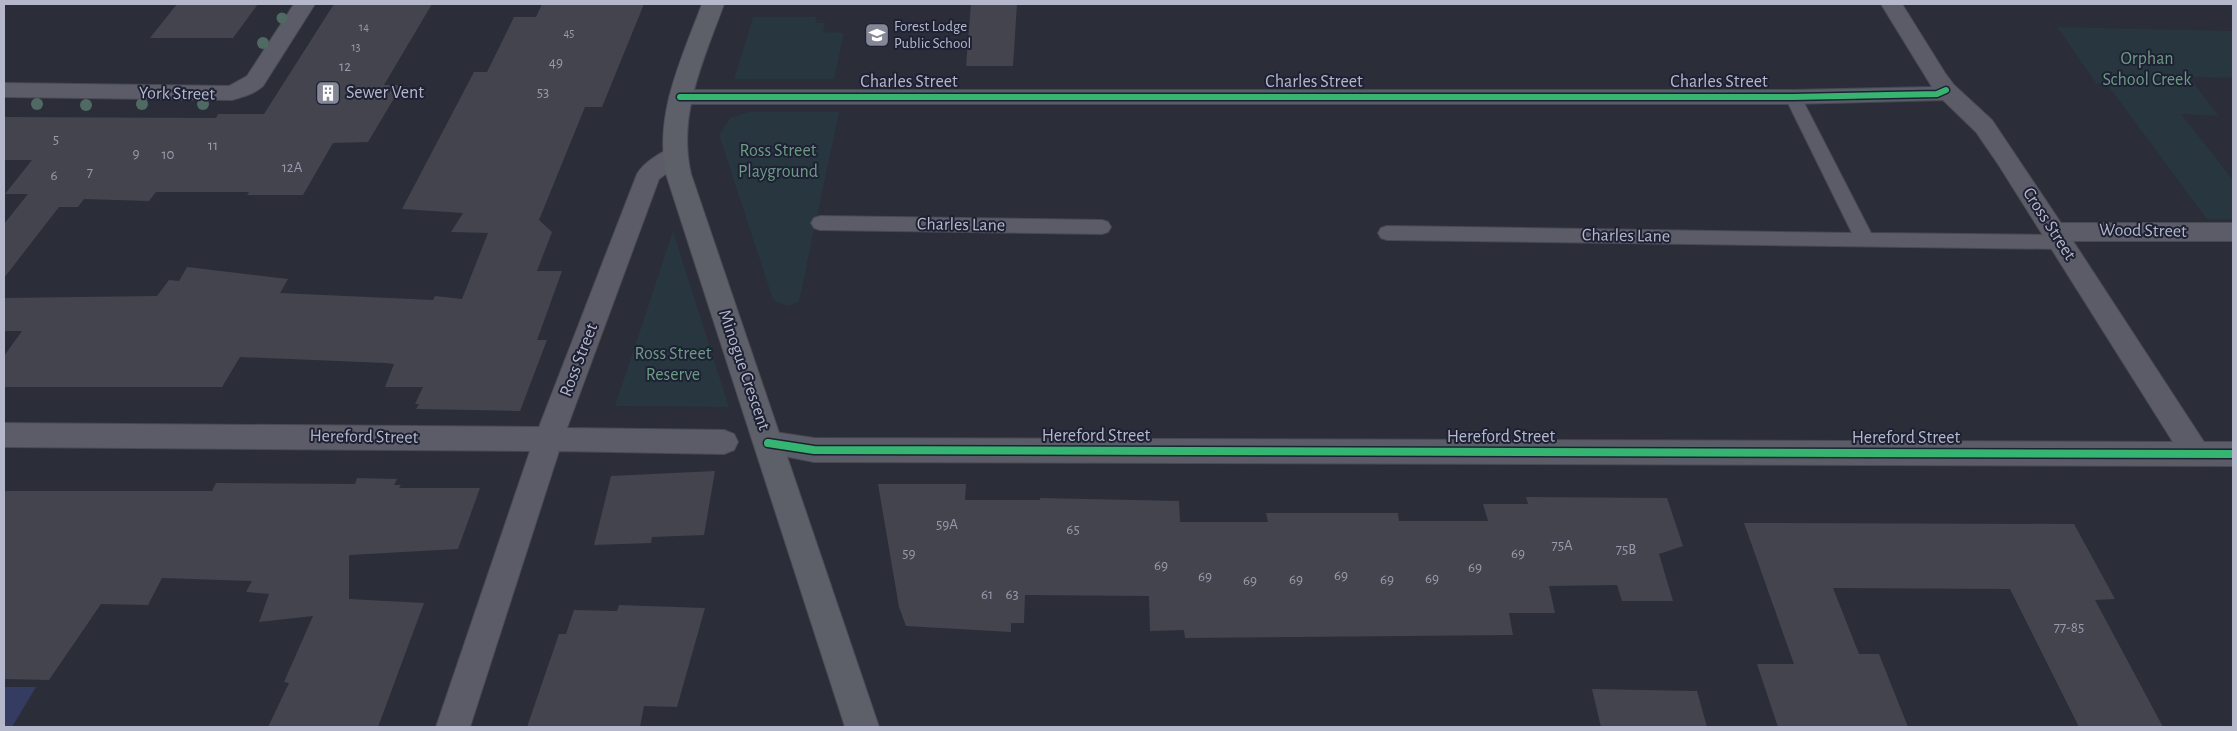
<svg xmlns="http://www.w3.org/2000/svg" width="2237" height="731" font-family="'Alegreya Sans',sans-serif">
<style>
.green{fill:#28363f}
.water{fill:#353c61}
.building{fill:#43444e}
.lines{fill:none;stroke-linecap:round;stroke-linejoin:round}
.lane-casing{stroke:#474952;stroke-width:2}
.street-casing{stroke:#474952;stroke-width:2}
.primary-casing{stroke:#494a56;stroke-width:2}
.lane{fill:#5b5c67;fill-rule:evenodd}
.street{fill:#5b5c67;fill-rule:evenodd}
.primary{fill:#5d5f69;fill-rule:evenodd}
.cycleway-far1-casing{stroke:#1e2134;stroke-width:9}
.cycleway-casing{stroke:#1e2134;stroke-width:11}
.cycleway-far1{stroke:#33b770;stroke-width:6}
.cycleway{stroke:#33b770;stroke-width:8}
.tree{fill:#4f6a62}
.labels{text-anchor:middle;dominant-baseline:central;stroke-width:4;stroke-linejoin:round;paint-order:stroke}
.far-number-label{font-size:12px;fill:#989bab}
.far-poi-label{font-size:15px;fill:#b5b8ca;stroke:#1e2134;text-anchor:start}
.number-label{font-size:15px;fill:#989bab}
.park-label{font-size:18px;fill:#6c9b83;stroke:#1e2134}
.street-label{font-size:18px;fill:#b5b8ca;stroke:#1e2134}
.poi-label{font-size:18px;fill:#b5b8ca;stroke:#1e2134;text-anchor:start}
</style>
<rect width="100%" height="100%" fill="#2b2d39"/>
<path class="green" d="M753 17H817L815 23H825L823 32 844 33 834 79H734Z
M2057 27 2233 31V78L2189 77 2219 116 2181 114 2233 180V219H2207L2106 83H2096Z
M749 112H839L799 302 787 306 773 300 719 135 730 118Z
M673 231 729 407 615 406Z"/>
<path class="water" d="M4 687H36L12 727H4Z"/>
<path class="building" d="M177 4H258L233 38H150Z
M334 4H432L384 85H402L368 142 333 143 303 195H247L249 192H156L149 201 84 199 78 207H59L4 278V224L28 194H5L32 160H4V117L216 118 218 114H264Z
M542 4H644L602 107H585L539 220 552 232 537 271H562L537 340H547L520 411 416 409 419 404H415L423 387H385L394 364 385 363 240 357 222 387H4V356L22 331H4V298L157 296 169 280 179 281 187 267 288 279 280 293 433 300 435 296 462 299 488 233 451 232 463 213 402 209 474 72H487L514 17H536Z
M971 4H1017L1013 66H966Z
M715 471 704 535 652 537 651 543 594 545 611 476Z
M357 478 397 479 394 485H401L399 488H480L458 549 349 555V599L424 603 378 727H268L289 683 284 682 313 616 259 622 269 594 246 592 252 581 162 578 148 605 101 604 49 680 4 679V491H212L216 483 355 484Z
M878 484H966L965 500H1040V498L1179 501 1180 522H1268L1266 513H1398L1399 521H1488L1483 504H1528L1526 497 1667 498 1683 546 1659 554 1673 601H1622L1617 585 1549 586 1555 613H1509L1513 635 1185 638 1184 630 1150 631 1149 596 1025 595 1024 623H1011V632L906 626 899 607Z
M1744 523 2074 524 2115 599 2095 600 2163 727H2079L2010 589 1833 588 1859 654H1879L1908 727H1778L1757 664H1794Z
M619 605 705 608 677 707 644 706 640 727H527L559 634H566L574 610 617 611Z
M1592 689 1697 691 1707 727H1601Z"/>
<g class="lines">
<defs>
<path id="lane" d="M1793 92 1799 93 1801 97 1871 233 2061 235 2068 237 2070 242 2068 247 2061 249 1387 240 1381 238 1378 233 1381 228 1387 226 1852 233 1785 97 1787 93Z
M820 216 1102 220 1108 222 1111 227 1108 232 1102 234 820 230 814 228 811 223 814 218Z"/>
<path id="street" d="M294 4H315L263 86C254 94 243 97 232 100L4 97V83L229 86 247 76Z
M1881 4H1902L1945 73 1954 85 1992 120 2061 223H2233V241H2073L2204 442H2233V466L814 462 758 451 754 443 758 435 768 431 814 438 2173 442 1998 164 1976 132 1943 100 1793 104H680L672 102 669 97 672 92 680 90H1793L1932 87Z
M675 147 683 149 687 155 683 161 659 179 567 428 724 430 734 434 738 442 734 450 724 454 559 451 470 727H436L530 451 4 447V423L539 427 637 174C644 162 662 151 675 147Z"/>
<path id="primary" d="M702 4H724C704 59 677 115 691 174L879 727H845L666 174C654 114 682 58 702 4Z"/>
</defs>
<use href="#lane" class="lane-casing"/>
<use href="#street" class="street-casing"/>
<use href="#primary" class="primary-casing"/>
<use href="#lane" class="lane"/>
<use href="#street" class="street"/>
<use href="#primary" class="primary"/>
<defs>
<path id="cycleway-far1" d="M680 97H1793L1937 94 1946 90"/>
<path id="cycleway" d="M768 443 814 450 2233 454"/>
</defs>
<use href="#cycleway-far1" class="cycleway-far1-casing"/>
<use href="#cycleway" class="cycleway-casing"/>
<use href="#cycleway-far1" class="cycleway-far1"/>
<use href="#cycleway" class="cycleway"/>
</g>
<g class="tree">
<circle cx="282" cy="18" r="5.5"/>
<circle cx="263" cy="43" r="6"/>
<circle cx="37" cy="104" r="6"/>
<circle cx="142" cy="104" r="6"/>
<circle cx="203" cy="104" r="6"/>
<circle cx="86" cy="105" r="6"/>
</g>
<defs>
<symbol id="school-square" viewBox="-11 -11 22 22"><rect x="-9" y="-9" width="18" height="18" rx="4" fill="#858797" stroke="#1e2134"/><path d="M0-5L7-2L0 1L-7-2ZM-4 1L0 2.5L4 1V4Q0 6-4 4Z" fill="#fff"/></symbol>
<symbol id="building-square" viewBox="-11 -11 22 22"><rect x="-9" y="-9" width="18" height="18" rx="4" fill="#858797" stroke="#1e2134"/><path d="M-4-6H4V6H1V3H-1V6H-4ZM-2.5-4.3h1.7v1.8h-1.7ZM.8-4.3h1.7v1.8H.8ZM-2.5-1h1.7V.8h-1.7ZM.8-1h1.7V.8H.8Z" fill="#fff"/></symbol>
</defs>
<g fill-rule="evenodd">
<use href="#school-square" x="863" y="21" width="28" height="28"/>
<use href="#building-square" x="314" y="79" width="28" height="28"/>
</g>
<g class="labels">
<g class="far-number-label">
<text x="364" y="27">14</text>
<text x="569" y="33">45</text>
<text x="356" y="47">13</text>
</g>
<g class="far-poi-label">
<text x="894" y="26">Forest Lodge<tspan x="894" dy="17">Public School</tspan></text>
</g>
<g class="number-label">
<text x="556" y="62">49</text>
<text x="345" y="66">12</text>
<text x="543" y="92">53</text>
<text x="56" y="139">5</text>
<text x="213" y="145">11</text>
<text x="136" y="153">9</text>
<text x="168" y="154">10</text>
<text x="292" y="167">12A</text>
<text x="90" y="172">7</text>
<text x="54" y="175">6</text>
<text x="947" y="524">59A</text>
<text x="1073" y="529">65</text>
<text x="1562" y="545">75A</text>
<text x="1626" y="549">75B</text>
<text x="909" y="553">59</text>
<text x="1518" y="553">69</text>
<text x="1161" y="565">69</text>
<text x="1475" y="567">69</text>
<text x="1341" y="575">69</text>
<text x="1205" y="576">69</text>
<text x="1432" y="578">69</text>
<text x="1296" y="579">69</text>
<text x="1387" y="579">69</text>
<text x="1250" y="580">69</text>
<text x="987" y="594">61</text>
<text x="1012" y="594">63</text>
<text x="2069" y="627">77-85</text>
</g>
<g class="park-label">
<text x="2147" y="59">Orphan<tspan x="2147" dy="21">School Creek</tspan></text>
<text x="778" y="151">Ross Street<tspan x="778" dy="21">Playground</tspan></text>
<text x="673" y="354">Ross Street<tspan x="673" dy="21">Reserve</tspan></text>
</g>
<g class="street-label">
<text x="909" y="82">Charles Street</text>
<text x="1314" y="82">Charles Street</text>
<text x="1719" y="82">Charles Street</text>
<text transform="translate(177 94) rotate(1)">York Street</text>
<text transform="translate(2049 224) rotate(57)">Cross Street</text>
<text transform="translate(961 225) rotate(1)">Charles Lane</text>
<text transform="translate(2143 231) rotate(1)">Wood Street</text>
<text transform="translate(1626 236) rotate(1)">Charles Lane</text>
<text transform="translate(579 360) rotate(-69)">Ross Street</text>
<text transform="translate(744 370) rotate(71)">Minogue Crescent</text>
<text x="1096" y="436">Hereford Street</text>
<text transform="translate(364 437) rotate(1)">Hereford Street</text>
<text x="1501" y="437">Hereford Street</text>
<text x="1906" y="438">Hereford Street</text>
</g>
<g class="poi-label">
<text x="346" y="93">Sewer Vent</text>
</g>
</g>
<rect width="2237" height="731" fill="none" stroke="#b5b8ca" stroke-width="10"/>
</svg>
